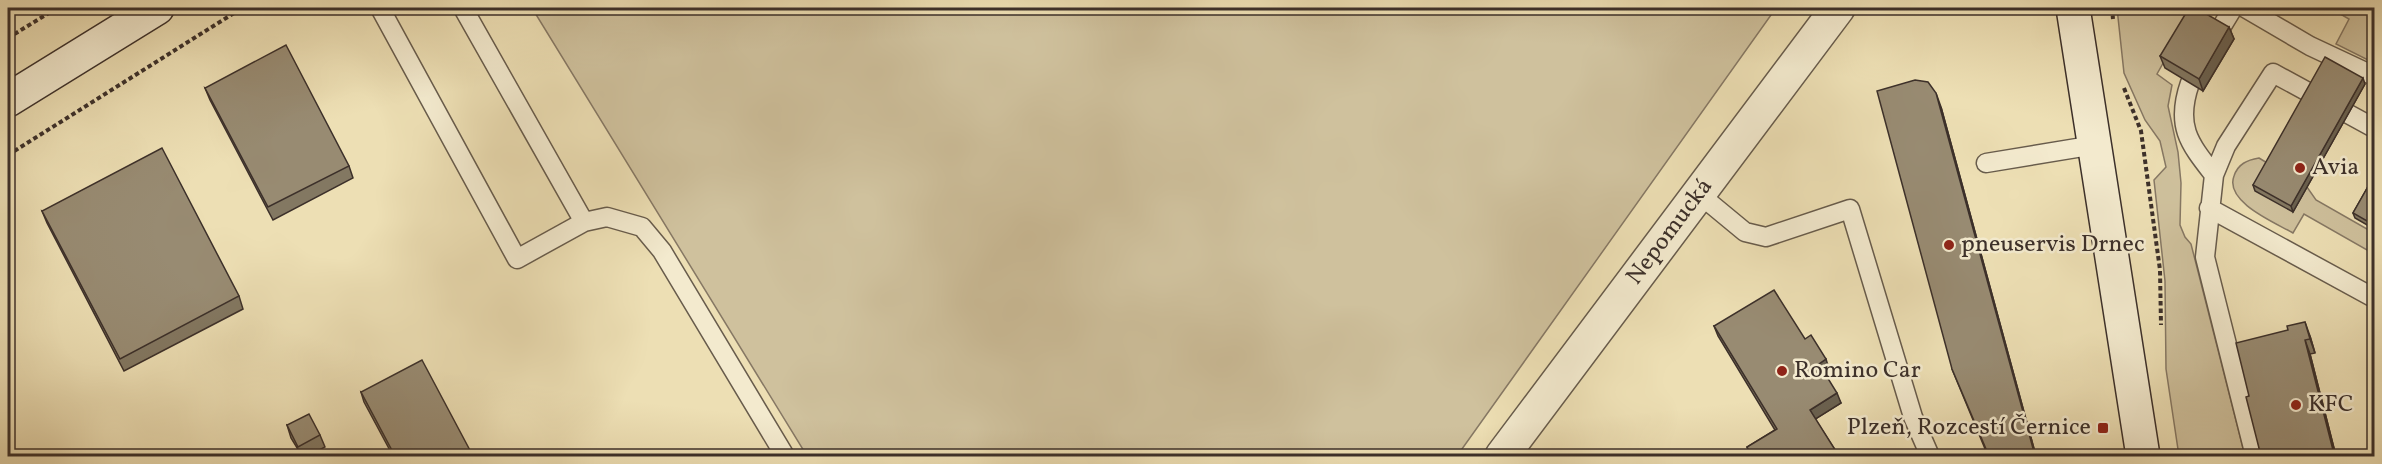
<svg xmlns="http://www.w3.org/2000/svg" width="2382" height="464" font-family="Vollkorn,serif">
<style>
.green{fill:#cfc19d;stroke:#867864;stroke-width:1.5}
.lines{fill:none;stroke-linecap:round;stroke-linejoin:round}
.service-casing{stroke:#685c4c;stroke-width:21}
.minor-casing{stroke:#685c4c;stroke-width:36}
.secondary-casing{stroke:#3c302a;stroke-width:36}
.path{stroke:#3c302a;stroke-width:4;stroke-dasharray:4.5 3;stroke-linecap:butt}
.service{stroke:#f3eace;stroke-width:18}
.minor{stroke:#f3eace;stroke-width:33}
.secondary{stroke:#f3eace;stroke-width:33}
.wall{fill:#837862;stroke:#3c302a;stroke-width:1.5}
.shaded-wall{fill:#6a6150;stroke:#3c302a;stroke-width:1.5}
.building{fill:#988b72;stroke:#3c302a;stroke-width:1.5}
.poi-dot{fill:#8f2418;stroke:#f3eace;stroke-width:2}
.labels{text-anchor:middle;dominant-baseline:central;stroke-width:5;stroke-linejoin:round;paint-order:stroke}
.poi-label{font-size:24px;fill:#3c302a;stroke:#f3eace;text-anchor:start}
.street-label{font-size:24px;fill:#3c302a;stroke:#f3eace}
</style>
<rect width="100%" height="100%" fill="#eddfb4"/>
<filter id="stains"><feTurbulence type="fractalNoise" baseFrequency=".00333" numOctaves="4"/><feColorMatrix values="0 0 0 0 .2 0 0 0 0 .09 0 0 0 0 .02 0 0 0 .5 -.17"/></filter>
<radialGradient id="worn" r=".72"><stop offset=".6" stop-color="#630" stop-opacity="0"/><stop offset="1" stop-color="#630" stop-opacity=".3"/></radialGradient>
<path class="green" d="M532 8H1776L1457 456H807Z
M2117 8H2194L2157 74 2172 85 2168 106 2178 152 2181 183 2180 225 2185 237 2191 244 2245 456H2179L2166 369 2165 281 2154 180 2166 167 2160 141 2145 120 2124 73Z
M2330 8H2374V63L2336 44 2349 19Z
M2259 158 2307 187 2316 200 2374 233V254L2304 214 2293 233C2276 223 2224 202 2234 176 2238 164 2247 160 2259 158Z"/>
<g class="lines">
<defs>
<path id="service" d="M380 8 517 259 584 222 607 217 642 227 662 251 785 456
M463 8 584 222
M2245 8 2310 46 2374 76
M2219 31 2233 8
M2190 83C2175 126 2189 143 2214 175
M1986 163 2095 145
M1699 194 1745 232 1766 237 1850 209 1913 417 1930 456
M2209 208 2374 298
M2255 456 2205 257 2214 175 2226 146 2273 73 2374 128"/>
<path id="minor" d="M1502 456 1838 8"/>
<path id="secondary" d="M2073 8 2143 456
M8 100 157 8"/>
</defs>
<use href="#service" class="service-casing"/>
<use href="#minor" class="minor-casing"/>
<use href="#secondary" class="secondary-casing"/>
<path class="path" d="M2112 8 2113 19
M8 38 57 8
M2124 88 2141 131 2160 270 2161 325
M8 155 242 8"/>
<use href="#service" class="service"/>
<use href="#minor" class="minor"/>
<use href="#secondary" class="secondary"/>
</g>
<path class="wall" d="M2229 27 2234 39 2203 91 2165 68 2160 56Z
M2365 84 2293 212 2255 191 2253 185Z
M205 88 349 166 353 178 273 220 210 100Z
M1941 107 2036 456H1988L1952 369Z
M2374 176V229L2355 218 2353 213Z
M42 211 239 296 243 309 124 371 47 223Z
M1714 326 1805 339 1829 369 1824 372 1841 403 1815 419 1839 456H1750L1747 447 1775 430 1718 336Z
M2288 330 2310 336 2315 353 2310 354 2336 456H2261L2249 396Z
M361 392 473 456H393L364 402Z
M287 425 320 435 325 447 308 456H302L291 438Z"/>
<path class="shaded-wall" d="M2229 27 2234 39 2203 91 2199 79Z
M2363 78 2365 84 2293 212 2291 206Z
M1936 93 1941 107 2036 456 2034 452Z
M2305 322 2310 336 2315 353 2310 339Z
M2305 340 2310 354 2336 456 2333 450Z
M1826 359 1829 369 1823 373 1819 364Z
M1837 393 1841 403 1814 420 1810 410Z"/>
<path class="building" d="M2189 8H2196L2229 27 2199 79 2160 56Z
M286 45 349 166 268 207 205 88Z
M2325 57 2363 78 2291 206 2253 185Z
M1915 80 1928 82 1936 93 2034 452 2017 456H1989L1952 369 1877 91Z
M162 148 239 296 120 359 42 211Z
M2374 176V225L2353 213Z
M1774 290 1805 339 1811 335 1826 359 1819 364 1837 393 1810 410 1839 456H1752L1747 447 1777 429 1714 326Z
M2305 322 2310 339 2305 340 2333 450 2307 456H2261L2246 397 2249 396 2236 343 2288 330 2287 326Z
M422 360 473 456H395L361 392Z
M309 414 320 435 298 447 287 425Z
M208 450 211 456H200L199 454Z"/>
<g class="poi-dot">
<circle cx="2300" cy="168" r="6"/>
<circle cx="1949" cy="245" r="6"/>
<circle cx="1782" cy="371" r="6"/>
<circle cx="2296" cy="405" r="6"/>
<rect x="2097" y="422" width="12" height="12" rx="3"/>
</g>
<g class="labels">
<g class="poi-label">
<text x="2312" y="168">Avia</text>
<text x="1961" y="245">pneuservis Drnec</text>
<text x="1794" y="371">Romino Car</text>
<text x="2308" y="405">KFC</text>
<text x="2091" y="428" text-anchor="end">Plzeň, Rozcestí Černice</text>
</g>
<g class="street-label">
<text transform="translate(1670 232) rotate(-53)">Nepomucká</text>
</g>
</g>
<rect width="2382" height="464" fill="none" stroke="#eddfb4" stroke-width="30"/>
<rect x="9" y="9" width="2364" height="446" fill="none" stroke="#3c302a" stroke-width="3"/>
<rect x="15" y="15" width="2352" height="434" fill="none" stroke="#3c302a" stroke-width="1.5"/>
<rect width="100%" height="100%" filter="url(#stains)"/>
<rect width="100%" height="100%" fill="url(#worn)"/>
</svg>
